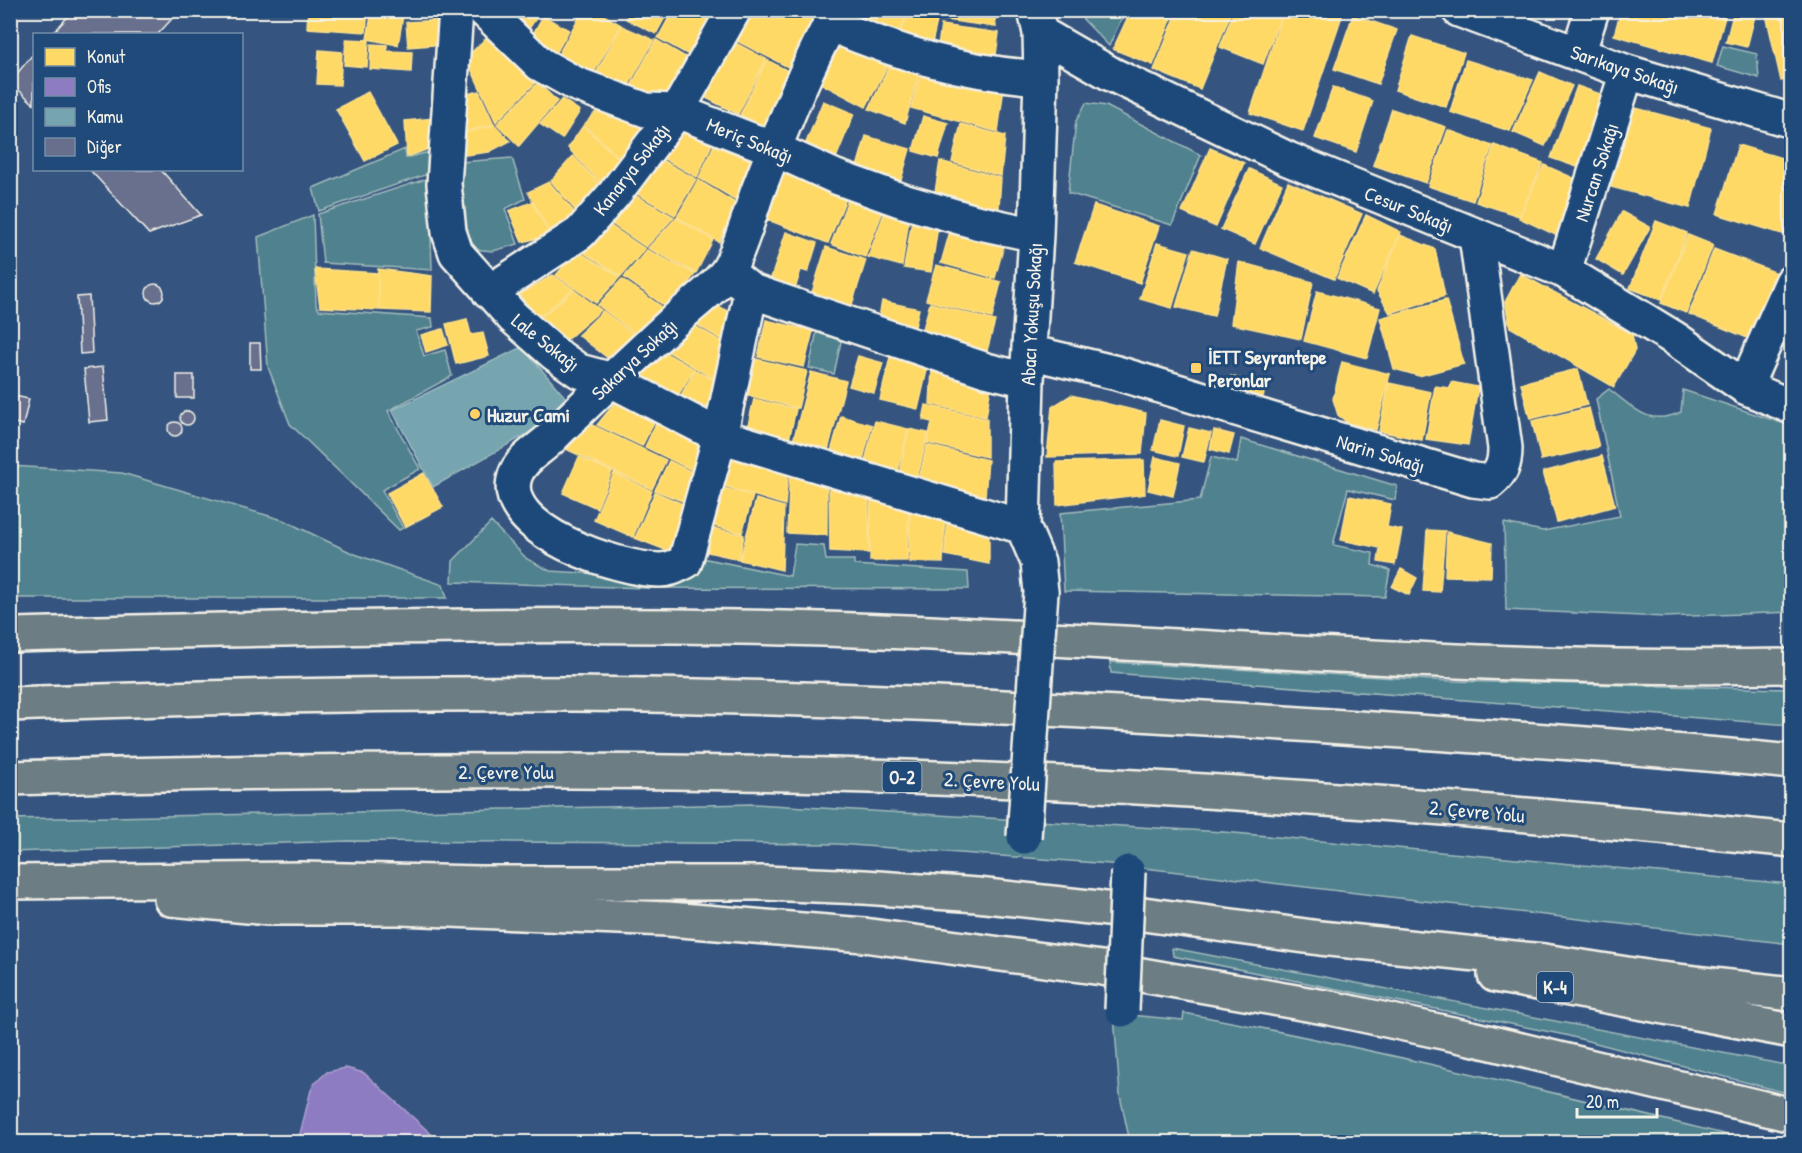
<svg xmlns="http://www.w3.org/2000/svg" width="1802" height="1153" font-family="'Patrick Hand',sans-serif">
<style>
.green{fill:#50828e;stroke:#a2babb;stroke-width:1.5}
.homes{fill:#ffd966;stroke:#fce08d;stroke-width:1.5}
.offices{fill:#8e7cc3;stroke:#ad9fce;stroke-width:1.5}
.public{fill:#76a5af;stroke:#9cbcc0;stroke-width:1.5}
.building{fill:#686f8d;stroke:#f4f1e8;stroke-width:1.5}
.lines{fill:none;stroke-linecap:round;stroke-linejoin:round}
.minor-casing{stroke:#f4f1e8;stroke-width:38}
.highway-casing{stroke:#f4f1e8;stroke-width:38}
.minor{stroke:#1f4a7a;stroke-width:33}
.highway{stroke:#6d7d84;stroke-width:33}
.minor-bridge-casing{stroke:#f4f1e8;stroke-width:38;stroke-linecap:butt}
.minor-bridge{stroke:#1f4a7a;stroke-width:33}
.poi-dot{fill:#ffd166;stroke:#1f4a7a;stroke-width:2}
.labels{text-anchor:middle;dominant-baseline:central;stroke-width:6;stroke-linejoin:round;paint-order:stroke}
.shield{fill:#1f4a7a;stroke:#b4bfc7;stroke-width:1.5}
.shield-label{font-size:18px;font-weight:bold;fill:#f4f1e8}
.street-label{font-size:20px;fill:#f4f1e8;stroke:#1f4a7a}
.poi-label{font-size:20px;font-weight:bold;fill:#f4f1e8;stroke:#1f4a7a;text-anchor:start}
</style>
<rect width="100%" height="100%" fill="#355580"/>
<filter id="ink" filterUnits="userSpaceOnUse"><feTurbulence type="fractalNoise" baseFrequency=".0167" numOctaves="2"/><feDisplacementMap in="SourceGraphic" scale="12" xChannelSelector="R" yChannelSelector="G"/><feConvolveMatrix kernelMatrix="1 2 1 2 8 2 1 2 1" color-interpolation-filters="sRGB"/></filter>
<g filter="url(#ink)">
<path class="green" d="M1075 11H1125L1109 46Z
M1723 46 1757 54 1759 78 1717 66Z
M1086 103 1106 106 1201 155 1172 225 1068 193 1076 121Z
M405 149 406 158 429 152 428 174 319 211 313 188Z
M512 158 525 199 505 209 518 244 493 251 473 249C456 225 461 190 460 162Z
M429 178 432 270 323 263 318 214Z
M313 215 316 305 319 310 432 318 433 327 416 331 424 356 445 350 452 376 388 411 420 469 382 490 403 528 399 530 290 424 268 367 258 237Z
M817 331 842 337 834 374 809 368Z
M1609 389C1634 408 1648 427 1681 412L1683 390 1791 426V612L1665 617 1506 610 1504 523 1543 531 1620 516 1596 399Z
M1241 439 1397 486 1395 500 1348 489 1333 545 1373 553 1372 565 1390 570 1385 597 1064 591 1060 513 1200 500 1211 457 1237 463Z
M11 466 122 473 283 520 352 553 443 585 447 598H11Z
M491 522 527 559 550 571 687 579 692 556 790 576 795 544 824 546 826 560H854V565L968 572 969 589 647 588 452 582 453 561Z
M1110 662 1451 681 1791 689V725L1111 673Z
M754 804 1223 832 1791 884V944L1110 864 837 844 348 841 11 852 10 819Z
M1172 948 1791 1066V1094L1565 1035 1173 956Z
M1113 1002 1119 1014 1183 1020 1184 1013C1377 1049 1567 1096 1757 1142H1130L1120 1096Z"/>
<path class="homes" d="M308 10H368L366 32 307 28Z
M372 10H404L398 45 367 39Z
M502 10H542L528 30Z
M583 10H595L621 25 593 74 558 55Z
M631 10H669L656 34 626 19Z
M673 10H723L696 59 658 38Z
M746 10H813L816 12 788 67 729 37Z
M849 10H895L906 17 894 40 844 19Z
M913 10H994L996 27 910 15Z
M1131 10H1175L1153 65 1113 49Z
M1178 10H1232L1200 89 1154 70Z
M1234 10 1282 13 1263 64 1220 47Z
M1284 10H1334L1343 13 1303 131 1250 113Z
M1621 10H1727L1712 63 1614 35Z
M1734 10 1756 12 1747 47 1726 42Z
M1765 10H1792V78L1781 81Z
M1353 15 1397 30 1378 84 1334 69Z
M543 16 569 30 554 57 528 43Z
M907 17 937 21 930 52 895 41Z
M445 20 446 44 408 47 406 22Z
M941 25 999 33 995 62 937 53Z
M622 26 654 40 626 90 595 75Z
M490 34 537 81 496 122 466 58Z
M837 36 889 63 866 107 814 80Z
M1412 36 1464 53 1446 107 1395 90Z
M346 39 369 40 367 67 344 65Z
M728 39 766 59 738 114 694 92Z
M656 40 694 62 669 106 628 91Z
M371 44 387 45V51L412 52 411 72 370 69Z
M319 50 342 52 340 85 317 84Z
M767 60 792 73 768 128 740 115Z
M892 60 920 70 905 123 869 109Z
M1466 60 1533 80 1510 131 1450 112Z
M923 65 1004 87 998 132 911 108Z
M1540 72 1572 86 1545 146 1513 132Z
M538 83 557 101 519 146 497 124Z
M1577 86 1609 97 1583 169 1551 158Z
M1333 87 1373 101 1356 152 1315 138Z
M479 91 494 124 457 134 458 96Z
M368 92 397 145 365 161 336 109Z
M562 99 580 111 562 139 540 124Z
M823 101 854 114 834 163 803 150Z
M603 104 650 131 628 165 584 125Z
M1632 107 1711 128 1690 208 1611 187Z
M1392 109 1446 127 1426 183 1373 165Z
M683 116 717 133 697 177 657 155Z
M923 116 948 123 938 158 913 151Z
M434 118V147L407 157 405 121Z
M961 124 1005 136 1001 176 952 162Z
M495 125 510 141 489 152 459 156 457 135Z
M583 126 627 166 606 189 568 148Z
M1448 130 1492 146 1473 201 1428 186Z
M719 134 756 155 738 201 699 178Z
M866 136 910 149 899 187 855 174Z
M1494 145 1543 163 1519 216 1476 202Z
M1738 145 1792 161V237L1717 214Z
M1210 148 1244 163 1216 227 1182 212Z
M573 156 605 190 582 218 551 181Z
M656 157 696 179 675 215 630 190Z
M940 161 1001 178 998 221 933 204Z
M1544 165 1587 184 1562 238 1519 218Z
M784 166 849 191 828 243 763 218Z
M1249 169 1282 184 1255 244 1221 229Z
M698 180 737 204 719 242 677 217Z
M549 182 580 219 551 235 528 192Z
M1288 182 1362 214 1334 279 1260 248Z
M629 192 674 217 646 247 606 220Z
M851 192 885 206 865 257 831 244Z
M532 202 550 235 522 242 509 211Z
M1094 205 1159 226 1140 283 1075 262Z
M887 206 910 212 902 266 868 257Z
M1622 212 1650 227 1623 275 1596 259Z
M913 214 939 219 931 272 904 268Z
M1366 215 1401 232 1373 294 1337 278Z
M676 218 713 240 696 273 648 248Z
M1656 221 1687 233 1661 300 1630 288Z
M605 222 645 249 621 276 578 249Z
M952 224 1006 238 995 278 941 263Z
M786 232 817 243 808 272 801 270 794 292 769 284Z
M1400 235 1435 249 1445 296 1390 313 1377 291Z
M1688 235 1713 245 1686 313 1661 303Z
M1157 243 1189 252 1172 308 1140 299Z
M826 247 866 260 849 314 809 302Z
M1193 249 1227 259 1214 316 1176 307Z
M1714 249 1777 273 1750 339 1689 314Z
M647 250 695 274 669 309 624 277Z
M577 251 620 277 596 303 556 275Z
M1239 262 1313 282 1301 339 1231 324Z
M936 265 1001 282 992 318 926 300Z
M315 269 378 273 379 310 320 307Z
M378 269 432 276 431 312 379 310Z
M1520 274 1632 334 1635 350 1614 387 1510 327 1505 302Z
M553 275 573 289 539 317 519 295Z
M622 279 668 311 642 339 598 305Z
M574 290 601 310 565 341 540 318Z
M1317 291 1380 308 1367 358 1304 341Z
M1446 300 1464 364 1419 376 1394 369 1380 318Z
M711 301 735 316 728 343 694 323Z
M882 301 919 309 914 331 878 323Z
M930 303 995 321 985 358 920 340Z
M603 311 641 340 613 362 578 335Z
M467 319 471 335 483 333 489 356 456 364 446 324Z
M766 320 813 331 804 367 758 357Z
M693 325 728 345 718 381 667 351Z
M443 329 448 345 426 352 421 335Z
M662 351 694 369 674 402 634 383Z
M891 353 929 362 918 409 880 400Z
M858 356 883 363 874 393 849 386Z
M756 359 807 371 798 408 747 395Z
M1342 362 1390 374 1376 430 1348 423 1338 415 1333 399Z
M932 369 991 386 986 417 930 404Z
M1578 369 1587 405 1530 419 1521 383Z
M695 370 721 384 711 418 676 404Z
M811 372 846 381 826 458 791 449Z
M1231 376 1266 387 1261 403 1226 391Z
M1451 382 1478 387 1468 445 1426 439 1435 386 1450 388Z
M1389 383 1431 392 1422 440 1379 431Z
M624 392 660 410 642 446 597 425Z
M1071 395 1146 413 1142 454 1047 457 1052 407Z
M754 399 796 409 787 448 745 438Z
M926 405 987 419V457L927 443 932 422 923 420Z
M1589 408 1599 447 1541 460 1532 421Z
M662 411 706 432 694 471 645 447Z
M841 416 872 425 862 463 830 455Z
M1160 420 1184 426 1178 456 1153 450Z
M875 421 908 429 897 474 864 465Z
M592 425 666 460 652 489 566 449Z
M1189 428 1211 433 1204 462 1182 457Z
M909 429 928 433 917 479 899 474Z
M1214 430 1234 435 1229 454 1210 449Z
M927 445 988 460 985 496 919 479Z
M732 448 789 464 785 505 724 486Z
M1602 456 1615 506 1557 522 1543 472Z
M579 457 612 472 597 508 563 493Z
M1155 457 1180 463 1173 496 1148 490Z
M1144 460 1145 494 1057 505 1056 462Z
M669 461 694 473V506L655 490Z
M790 466 827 477V535L787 533Z
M424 473 443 507 405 527 387 493Z
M614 473 652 491 633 537 594 520Z
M829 478 869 489V553L830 551Z
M720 487 753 496 742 533 710 525Z
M871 490 909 503 907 561H870Z
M655 492 694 509 676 554 635 538Z
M1349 496 1391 504 1387 527 1402 530 1395 565 1378 562 1380 548 1341 540Z
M756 499 784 507 782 570 740 560Z
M910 503 945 516 943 563 909 562Z
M947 516 989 529V564L945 555Z
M708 527 744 535 739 559 703 551Z
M1427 530 1445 531 1440 592 1423 591Z
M1447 532 1492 543 1491 577 1445 576Z
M1401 569 1417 578 1409 595 1392 587Z"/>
<path class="offices" d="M346 1068 364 1073 440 1142H298L311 1090 315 1083 327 1072Z"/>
<path class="public" d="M522 347 566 398 555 418 433 487 392 410Z"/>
<path class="building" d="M74 10H180L158 34H52Z
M34 53V104L10 82Z
M90 170H161L201 215 149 234Z
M146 293a9 9 0 1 1 18 0a9 9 0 1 1-18 0Z
M89 296 92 353 80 354 77 297Z
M250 343H260L261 369H250Z
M103 367 108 420 89 422 84 369Z
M177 375H194V398H177Z
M10 395 29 399 23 425 10 422Z
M180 418a7 7 0 1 1 14 0a7 7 0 1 1-14 0Z
M168 429a7 7 0 1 1 14 0a7 7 0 1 1-14 0Z"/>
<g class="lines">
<defs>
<path id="minor" d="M456 10 444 184 449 232 456 253 513 317 555 354 579 371 609 379 720 436 1023 527
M484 10 540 64 576 84 646 110 677 111 774 149 836 177 903 201 976 222 1036 235
M1459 10 1627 72 1792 121
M1036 15 1040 33 1041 78 1036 235 1027 380 1023 527 1038 562 1041 592
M830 24C899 54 966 73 1041 78
M1040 33 1111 74 1288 159 1564 271 1674 338 1745 387 1792 407
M1578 54 1592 10
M1564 271 1627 72
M735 278 751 291 986 370 1027 380
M751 291 720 436 685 562C676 566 670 570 660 570 621 570 497 531 515 476 520 460 537 451 549 440 589 400 631 361 673 322 690 306 712 291 726 273 736 260 751 211 757 193 781 132 805 67 838 10
M489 292 580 233 615 193 677 111 734 10
M1029 352 1117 373 1473 480 1490 482C1502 472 1505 464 1505 448L1476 236
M1745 387 1792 282"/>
<path id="highway" d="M10 635C309 628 607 619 906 632 1201 644 1496 672 1792 666
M10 704C222 696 435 691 647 695 889 699 1130 712 1372 729 1512 738 1652 748 1792 762
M10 778C309 769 608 768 907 777 1202 786 1498 810 1792 840
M10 882 303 879 481 883H763L864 887 977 895 1099 908 1320 938 1544 961 1659 979 1792 994
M171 899 268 908H400L668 919 864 935 1102 968 1330 1008 1471 1038 1792 1115
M1495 975 1792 1031"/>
</defs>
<use href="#minor" class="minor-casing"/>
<use href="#highway" class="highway-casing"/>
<use href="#minor" class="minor"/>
<use href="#highway" class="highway"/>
<defs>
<path id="minor-bridge" d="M1024 837 1041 592
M1122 1010 1128 872"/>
</defs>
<use href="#minor-bridge" class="minor-bridge-casing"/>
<use href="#minor-bridge" class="minor-bridge"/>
</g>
</g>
<g class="poi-dot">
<rect x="1190" y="362" width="12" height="12" rx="3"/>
<circle cx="475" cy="414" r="6"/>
</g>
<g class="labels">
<g class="shield">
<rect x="882.5" y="762" width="39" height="30" rx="4.5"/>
<rect x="1537" y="972" width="36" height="30" rx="4.5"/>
</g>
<g class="shield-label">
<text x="902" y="777">O-2</text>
<text x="1555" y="987">K-4</text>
</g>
<g class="street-label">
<text transform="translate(1625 69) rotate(19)">Sarıkaya Sokağı</text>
<text transform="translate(750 140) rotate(22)">Meriç Sokağı</text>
<text transform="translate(631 169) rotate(-52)">Kanarya Sokağı</text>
<text transform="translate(1596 172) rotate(-72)">Nurcan Sokağı</text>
<text transform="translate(1409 209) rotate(22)">Cesur Sokağı</text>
<text transform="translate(1031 314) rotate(-87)">Abacı Yokuşu Sokağı</text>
<text transform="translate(546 342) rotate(38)">Lale Sokağı</text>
<text transform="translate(634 359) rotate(-43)">Sakarya Sokağı</text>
<text transform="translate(1381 453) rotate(17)">Narin Sokağı</text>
<text x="506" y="771">2. Çevre Yolu</text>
<text transform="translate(992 781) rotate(3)">2. Çevre Yolu</text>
<text transform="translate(1477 811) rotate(5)">2. Çevre Yolu</text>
</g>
<g class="poi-label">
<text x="1208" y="356">İETT Seyrantepe<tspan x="1208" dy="23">Peronlar</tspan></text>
<text x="487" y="414">Huzur Cami</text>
</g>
</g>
<rect width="1802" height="1153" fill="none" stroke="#1f4a7a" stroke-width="36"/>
<rect x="18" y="18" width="1766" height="1117" fill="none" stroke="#f4f1e8" stroke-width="2" filter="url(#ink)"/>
<rect x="33" y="33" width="210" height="138" fill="#1f4a7a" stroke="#748da6" stroke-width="1.5"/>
<rect x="45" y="48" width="30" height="18" fill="#ffd966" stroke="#748da6" stroke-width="1.5"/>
<text x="87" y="63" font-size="18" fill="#f4f1e8">Konut</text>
<rect x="45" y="78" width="30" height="18" fill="#8e7cc3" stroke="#748da6" stroke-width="1.5"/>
<text x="87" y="93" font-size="18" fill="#f4f1e8">Ofis</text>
<rect x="45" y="108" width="30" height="18" fill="#76a5af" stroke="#748da6" stroke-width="1.5"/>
<text x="87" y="123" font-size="18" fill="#f4f1e8">Kamu</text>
<rect x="45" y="138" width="30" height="18" fill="#686f8d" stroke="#748da6" stroke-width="1.5"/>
<text x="87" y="153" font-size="18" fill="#f4f1e8">Diğer</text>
<path d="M1577 1108v9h80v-9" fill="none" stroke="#f4f1e8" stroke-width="3"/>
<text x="1586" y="1108" font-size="18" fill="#f4f1e8" stroke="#1f4a7a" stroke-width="4.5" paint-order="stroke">20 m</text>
</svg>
